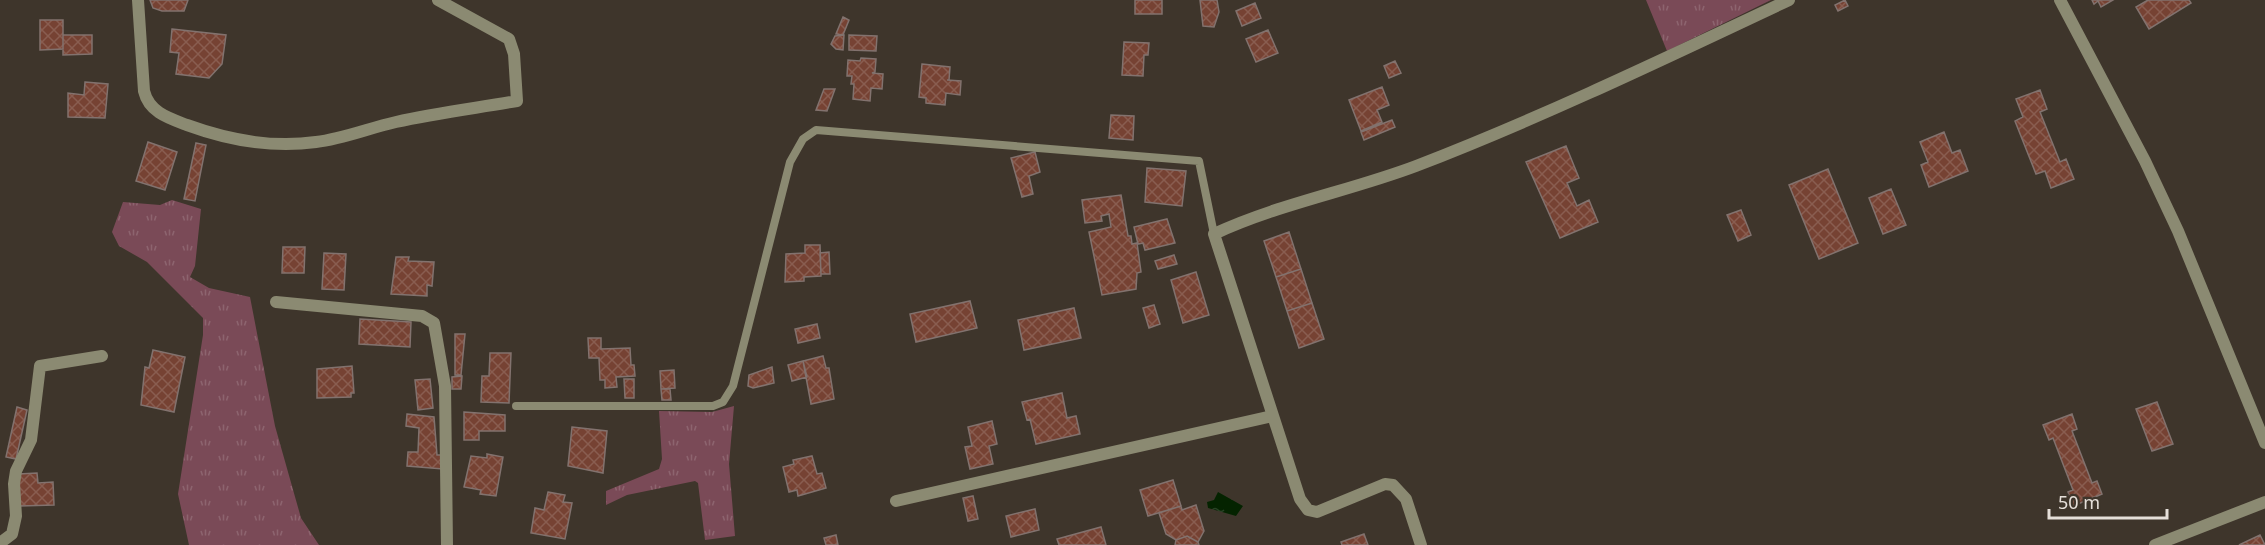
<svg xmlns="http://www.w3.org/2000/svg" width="2265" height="545" font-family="'Noto Sans',sans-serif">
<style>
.grass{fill:url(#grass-tufts)}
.water{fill:url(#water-ripples)}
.building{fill:url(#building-cross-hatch);stroke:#82726e;stroke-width:1.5}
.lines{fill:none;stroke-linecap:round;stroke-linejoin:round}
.service{stroke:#8b8a72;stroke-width:8}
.minor{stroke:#8b8a72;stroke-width:12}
</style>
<defs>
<pattern id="grass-tufts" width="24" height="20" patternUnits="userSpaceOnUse" patternTransform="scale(1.5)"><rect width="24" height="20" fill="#7a4a57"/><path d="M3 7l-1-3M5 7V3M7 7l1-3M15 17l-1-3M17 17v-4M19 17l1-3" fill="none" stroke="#8d646f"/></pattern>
<pattern id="water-ripples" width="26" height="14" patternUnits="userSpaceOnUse" patternTransform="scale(1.5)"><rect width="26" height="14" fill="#042300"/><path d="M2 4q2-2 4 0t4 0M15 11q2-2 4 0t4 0" fill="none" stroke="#284225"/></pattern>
<pattern id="building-cross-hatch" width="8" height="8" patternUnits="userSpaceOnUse" patternTransform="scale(1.5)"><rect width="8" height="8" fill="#764233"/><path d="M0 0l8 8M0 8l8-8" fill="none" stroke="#895d50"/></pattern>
</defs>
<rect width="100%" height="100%" fill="#3e352b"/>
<path class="grass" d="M1646 0H1771L1667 51Z
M172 200 201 209 195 266 190 277 209 288 250 297 275 426 301 518 319 545H189L178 494 203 335V318L147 262 119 246 112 232 123 202 160 205Z
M734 406 729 464 735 536 705 540 698 483 695 481 627 495 606 505V491L659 469 662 459 659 411 712 412Z"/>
<path class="water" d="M1218 492 1243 506 1236 516 1208 508 1207 502 1214 500Z"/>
<path class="building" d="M150 0H188L184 11H162L153 8Z
M1135 0H1162V14H1135Z
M1200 0H1217L1219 12 1214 27 1203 26Z
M1845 0 1848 6 1838 11 1835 5Z
M2092 0H2113L2101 7 2098 1 2094 4Z
M2148 0H2189L2191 3 2149 29 2136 7Z
M1255 3 1261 18 1242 26 1236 11Z
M843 17 849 20 843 35 836 34Z
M40 20H63V49L40 50Z
M172 29 226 35 222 64 209 78 176 74 179 53 170 52Z
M1268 30 1278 53 1256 62 1246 39Z
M63 35H92V54L63 55Z
M844 35 843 50 836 49 831 44 835 36Z
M849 35 877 36 876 51 849 50Z
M1124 42 1149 43 1148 55H1144L1143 76 1122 75Z
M861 58 876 59 875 72 872 73 883 74 882 89 871 88 870 101 853 99 854 84H851L852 76H847L848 60 860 61Z
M1395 61 1401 73 1389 78 1384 66Z
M922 64 950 67 949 80H947L961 81 960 95 946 93 945 105 926 103V98L919 97Z
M85 82 108 84 105 118 68 117V93L84 95Z
M1382 87 1389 105 1377 110 1382 122 1361 131 1349 100Z
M824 89H835L827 111 816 110Z
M2040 90 2047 109 2040 112 2060 162 2066 159 2074 179 2051 188 2045 171 2036 174 2015 121 2023 117 2016 99Z
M1111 115 1134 116 1133 140 1109 138Z
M1392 120 1395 127 1364 140 1361 132Z
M1944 132 1952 153 1960 150 1968 171 1929 187 1921 165 1928 162 1920 142Z
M148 142 177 152 165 190 136 181Z
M196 143 206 145 195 201 184 199Z
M1566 146 1579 178 1567 183 1577 206 1589 200 1598 222 1560 238 1526 162Z
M1035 152 1040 172 1029 176 1033 194 1022 197 1011 158Z
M1147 168 1186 171 1182 206 1145 202Z
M1828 169 1858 243 1819 259 1789 185Z
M1891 189 1906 225 1883 234 1869 198Z
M1121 195 1128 236H1131L1132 244 1137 243 1141 272 1137 273 1136 289 1102 295 1089 232 1111 227 1109 214 1101 216 1102 221 1085 223 1082 200Z
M1741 210 1751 235 1738 241 1727 215Z
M1167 219 1175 243 1145 250 1143 243 1138 244 1134 227Z
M1289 232 1301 269 1276 277 1264 241Z
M805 245H820L821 276 804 277V281L785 282 786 254 805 253Z
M283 247H305L304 273H282Z
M829 252 830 274H821L820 253Z
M324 253 346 254 344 290 322 289Z
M1174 255 1177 264 1158 269 1155 261Z
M396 257H409L408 261 434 262 432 286 427 285V296L391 294Z
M1301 269 1312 303 1287 311 1276 277Z
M1196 272 1209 315 1183 323 1171 280Z
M970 301 977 328 916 342 910 314Z
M1312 303 1324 339 1299 348 1287 311Z
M1154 305 1160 324 1149 328 1143 308Z
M1074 308 1081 338 1024 350 1018 320Z
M360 319 411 322 410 347 359 344Z
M817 324 820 338 798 343 795 329Z
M455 334H465L461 375H455Z
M588 338H601V349L630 348 631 365H634L635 376 616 377 617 387 605 388V380H600L599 358H589Z
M153 350 185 357 174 412 141 405 145 367 149 368Z
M490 353H511L509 403 481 402 482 376H489Z
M823 356 826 368H829L834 399 811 404 803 361Z
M803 361 807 377 792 381 788 365Z
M352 366 354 393H351V397L317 398V369Z
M772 367 774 383 753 388 748 386 749 375Z
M674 370 675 388 661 389 660 371Z
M462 376 461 389H452V377Z
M430 379 433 408 418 410 415 380Z
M624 379H634V398H625Z
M661 389H670L671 400H662Z
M1062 393 1067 418 1076 416 1080 434 1036 444 1030 419 1027 420 1022 402Z
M2157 402 2173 444 2152 451 2136 409Z
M17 407 27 410 16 459 6 457Z
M464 412 505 415V431H479V440H464Z
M407 414 434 417 437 455H444L443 469 407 466 408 452H418L419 428 406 426Z
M2072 414 2077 429 2072 431 2092 483 2097 481 2102 494 2073 506 2068 492 2073 490 2053 438 2049 440 2043 425Z
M992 421 997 444 989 446 993 464 970 469 965 447 972 446 968 427Z
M572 427 607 431 603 473 568 466Z
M487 454 503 457 496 496 480 494 481 490 464 487 471 456 487 458Z
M812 456 817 474 822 473 826 488 798 496 797 490 789 492 783 467 794 464 793 460Z
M37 473 38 483 53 482 54 505 20 506 19 474Z
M1173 480 1181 506 1148 516 1140 490Z
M548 492 565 495 563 502 572 503 565 539 531 533 535 508 544 510Z
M973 496 978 519 968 521 963 498Z
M1196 505 1204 531 1198 542 1187 536 1176 540 1166 534 1159 513 1181 506 1182 510Z
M1035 509 1039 530 1011 537 1006 516Z
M1101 527 1106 545H1059L1057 539Z
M1364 534 1368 545H1342L1341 542Z
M836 535 838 545H826L824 538Z
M2260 535 2265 545H2239Z
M1187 536 1198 542 1199 545H1175L1176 540Z"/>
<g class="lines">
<path class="service" d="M516 406H713L723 402 733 386 790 162 803 139 816 130 1199 161 1214 234"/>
<path class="minor" d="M138 0 144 91C149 112 168 118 187 125 228 140 273 148 316 142 343 139 369 128 396 122 436 113 477 108 517 101L514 54 509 39 438 0
M2060 0 2145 161 2178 231 2265 443
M276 302 422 316 434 323 445 386 447 545
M896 501 1272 416
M0 543 12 534 16 516 14 484 16 471 31 440 40 366 102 356
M1421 545 1406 499 1393 485 1385 484 1317 512 1308 510 1300 499 1214 234C1278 204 1350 191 1416 166 1543 117 1666 58 1789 0
M2155 545 2265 502"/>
</g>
<path d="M2049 509v9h118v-9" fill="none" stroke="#e5dfd9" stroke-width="3"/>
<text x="2058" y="509" font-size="18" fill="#e5dfd9" stroke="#3e352b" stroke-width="4.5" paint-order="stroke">50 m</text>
</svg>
